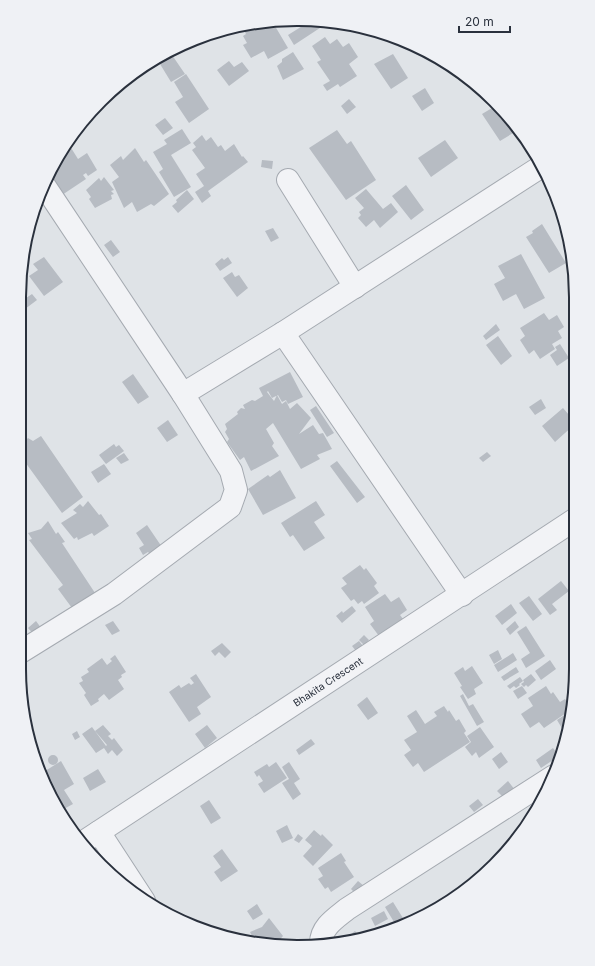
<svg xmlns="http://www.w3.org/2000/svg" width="595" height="966" font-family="Inter,sans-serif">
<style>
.building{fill:#b7bcc3}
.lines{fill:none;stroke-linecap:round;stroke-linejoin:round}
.minor-casing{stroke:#a5aab1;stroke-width:24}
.minor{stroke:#f2f3f6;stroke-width:22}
.labels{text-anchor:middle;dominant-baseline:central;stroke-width:3;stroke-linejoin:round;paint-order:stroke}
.street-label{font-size:10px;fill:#2a313d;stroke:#eff1f5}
.rim{fill:none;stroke:#2a313d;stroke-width:2}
</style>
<rect width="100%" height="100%" fill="#dfe3e7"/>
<path class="building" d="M312 20 329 22 294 45 288 35Z
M261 21H272L288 48 268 59 264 51 251 58 243 45 247 43 243 36 246 34 242 26Z
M325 37 330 44 337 39 343 47 349 43 358 57 349 64 357 76 340 87 338 84 327 91 323 85 330 81 317 62 321 60 312 46Z
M171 50 162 59 159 56Z
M293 52 304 69 283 80 277 66 282 62V59Z
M393 54 408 78 391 89 374 64Z
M172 55 185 74 171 82 160 64Z
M229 61 234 67 242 62 249 71 229 86 217 70Z
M186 74 209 109 189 123 175 102 183 97 174 82Z
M425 88 434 103 422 111 412 96Z
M349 99 356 107 347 114 341 106Z
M497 105 507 114 518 130 500 141 482 114Z
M165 118 173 128 163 135 155 125Z
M182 129 191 143 171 155 191 187 174 197 159 172 163 169 153 152 167 144 164 140Z
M337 130 347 144 351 141 376 180 346 200 309 148Z
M202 135 206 141 211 137 218 147 221 145 225 151 234 144 242 157 243 156 248 162 208 191 211 196 202 203 195 192 204 186 196 174 205 168 192 150 196 147 193 143Z
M445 140 458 158 431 177 418 158Z
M68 143 78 159 87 153 97 170 88 176 86 173 83 175 86 179 62 195 49 176Z
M135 148 144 162 146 160 169 194 154 206 151 204 137 212 132 202 124 208 112 182 119 177 110 165 121 156 123 160Z
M262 160 273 161 272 169 261 167Z
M104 177 114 190 111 191 114 194 111 195 112 199 95 208 89 199 91 197 86 190 99 178 101 181Z
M406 185 424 210 411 220 392 196Z
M366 189 383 209 391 203 398 212 380 228 374 220 366 227 358 218 361 215 359 212 364 208 355 198Z
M187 190 194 199 178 213 172 206 177 202 176 200Z
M542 224 566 263 549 273 526 237 533 233 532 231Z
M273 228 279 238 271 242 265 231Z
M111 240 120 252 113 257 104 245Z
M521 254 545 298 524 309 516 294 503 301 494 284 505 278 498 266Z
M44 257 63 282 44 296 29 276 38 270 33 264Z
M228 257 232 263 220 271 215 264 222 258 224 260Z
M232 272 235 277 239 275 248 288 237 297 223 278Z
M32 294 37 300 25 309 21 305V298L23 300Z
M544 313 549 320 557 315 564 327 558 331 562 338 552 344 555 349 540 359 534 350 529 354 520 340 525 336 520 328Z
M496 324 500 330 486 340 483 336Z
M498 336 512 356 501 365 486 345Z
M560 344 569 358 557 366 550 355 557 350 555 347Z
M290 372 303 397 288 404 286 400 282 402 278 395 272 398 268 391 267 392 274 401 277 395 282 404 286 401 290 409 297 403 311 418 299 434 313 425 319 434 323 433 332 449 317 455 320 459 301 469 273 423 266 429 274 443 272 446 279 456 251 471 244 457 240 460 227 442 229 439 225 432 227 429 225 424 238 414 237 412 241 408 245 409 243 405 252 400 255 401 263 396 259 388Z
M133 374 149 397 138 404 122 382Z
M541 399 546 408 535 415 529 407Z
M316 406 334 433 327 437 310 410Z
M563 408 575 422V424L555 442 542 426Z
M168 420 178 435 167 442 157 428Z
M41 436 83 497 62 513 20 455V449L27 445 23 443 28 438 33 441Z
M114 444 116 447 119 445 124 451 106 464 99 455Z
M487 452 491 456 483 462 479 458Z
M124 453 129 460 121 464 116 458Z
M337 461 365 497 357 503 330 466Z
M104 464 111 474 98 483 91 472Z
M280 470 296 498 263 515 248 489 268 475 270 477Z
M88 501 99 515 101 514 109 526 94 536 92 533 78 540 77 537 74 539 61 523 77 513 73 510 80 504 83 507Z
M316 501 325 515 314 522 325 538 304 551 293 535 290 537 281 523Z
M48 521 56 534 58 532 65 542 62 543 99 599 72 608 58 589 63 585 29 540 32 539 28 533 41 529Z
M147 525 164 550 154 558 148 552 143 555 139 548 144 545 136 533Z
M360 565 364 570 366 568 377 583 374 586 379 593 364 604 362 601 358 604 354 599 351 601 341 588 347 584 342 578Z
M561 581 569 591 552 604 557 610 550 615 538 599Z
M385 594 391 602 399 597 407 610 400 615 403 619 379 636 370 624 374 621 365 607Z
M529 596 542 614 533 621 519 603Z
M511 604 517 613 502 625 495 616Z
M352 606 356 611 342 623 336 616 342 611 343 613Z
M36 621 44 632 36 637 28 628Z
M113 621 120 631 112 635 105 625Z
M515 621 519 627 510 635 506 629Z
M526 626 545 656 526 668 521 659 530 653 517 632Z
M364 635 369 640 364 645 359 640Z
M359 641 363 646 356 651 352 646Z
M222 643 231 652 225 658 219 652 215 656 211 651Z
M498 650 502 659 494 664 489 655Z
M513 653 517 660 498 672 494 665Z
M115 655 126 672 121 675 122 677 118 680 124 689 109 700 104 694 98 699 99 701 91 706 84 695 86 693 79 683 83 681 81 677 89 672 87 669 102 658 107 665 112 661 110 659Z
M550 660 556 669 541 680 535 671Z
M472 666 483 683 474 689 476 694 468 699 460 687 462 686 454 673 463 667 465 671Z
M516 667 519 672 504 681 501 677Z
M196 674 211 697 197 707 201 714 189 722 169 692 179 685 181 688 189 683 191 685 194 683 190 678Z
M531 674 536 680 528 687 526 685 524 687 521 684 524 682 523 680Z
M520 677 523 681 519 684 520 685 516 688 514 686 510 689 507 686Z
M522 686 527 693 518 699 513 691Z
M546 686 551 694 553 692 560 702 565 699 572 709 544 728 539 722 530 728 521 714 533 706 528 698Z
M463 694 469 706 473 704 484 722 477 726 460 696Z
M367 697 378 713 368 720 357 705Z
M444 706 448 712 449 710 456 721 459 719 466 731 464 733 470 742 424 772 418 763 413 767 404 755 411 750 404 740 417 732 407 716 416 710 425 724 437 716 434 712Z
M572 710 567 728 563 730 557 720Z
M103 725 111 734 108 736 112 740 114 738 123 750 117 756 112 750 108 754 104 748 96 753 82 734 92 727 106 746 107 745 95 731Z
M207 725 217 738 205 748 195 734Z
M480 727 494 747 479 758 476 752 472 756 465 747 471 742 467 736Z
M77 731 80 737 75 740 72 734Z
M311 739 315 744 299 755 296 750Z
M553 748 559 756 541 768 536 760Z
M501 752 508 762 499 769 492 759Z
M48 760a5 5 0 1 1 10 0a5 5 0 1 1-10 0Z
M61 761 74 784 64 790 73 804 62 810 42 773Z
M276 762 287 778 264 793 258 784 263 781 259 775 257 777 254 772 267 764 269 767Z
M289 762 300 779 294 783 301 794 293 800 282 783 289 779 282 767Z
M98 769 106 782 90 791 83 778Z
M508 781 515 790 505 799 497 791Z
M478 799 483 805 474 812 469 806Z
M209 800 221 818 211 824 200 806Z
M287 825 293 838 282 843 276 831Z
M314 830 321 836 322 834 333 845 313 866 303 856 312 846 305 840Z
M298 834 303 838 299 843 294 840Z
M222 849 238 871 221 882 214 872 221 867 213 856Z
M341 853 346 861 344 862 354 877 331 892 328 887 325 889 318 879 323 876 318 868Z
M358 881 364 886 356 894 351 889Z
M393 902 406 923 397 927 385 907Z
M257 904 263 914 253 920 247 911Z
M384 911 388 919 375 926 371 918Z
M269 918 283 936 276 944 252 940 253 938 250 932 262 927Z
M377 929 381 933 370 935Z
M355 931 360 937 345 939Z"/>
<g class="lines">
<defs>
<g id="minor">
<path d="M288 180 355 287"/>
<path d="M283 333 462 595"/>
<path d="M183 394 283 333 542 166"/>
<path d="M19 653 114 594 230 507 236 490 231 471 183 394 44 185"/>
<path d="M99 832 144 901"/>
<path id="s1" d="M82 843 574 520"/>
<path d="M321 943C321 927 336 918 347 909L554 776"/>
</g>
</defs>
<use href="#minor" class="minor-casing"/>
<use href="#minor" class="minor"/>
</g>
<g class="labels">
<g class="street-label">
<text stroke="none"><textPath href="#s1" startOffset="294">Bhakita Crescent</textPath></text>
</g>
</g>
<path d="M0 0H595V966H0ZM297 26H298A271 271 0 0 1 569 297V669A271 271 0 0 1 298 940H297A271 271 0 0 1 26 669V297A271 271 0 0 1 297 26Z" fill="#eff1f5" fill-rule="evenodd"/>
<path class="rim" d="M297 26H298A271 271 0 0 1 569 297V669A271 271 0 0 1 298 940H297A271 271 0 0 1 26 669V297A271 271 0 0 1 297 26Z"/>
<path d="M459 26v6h51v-6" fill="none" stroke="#2a313d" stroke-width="2"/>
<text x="465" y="26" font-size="12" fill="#2a313d" stroke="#eff1f5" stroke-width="3" paint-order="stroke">20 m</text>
</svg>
